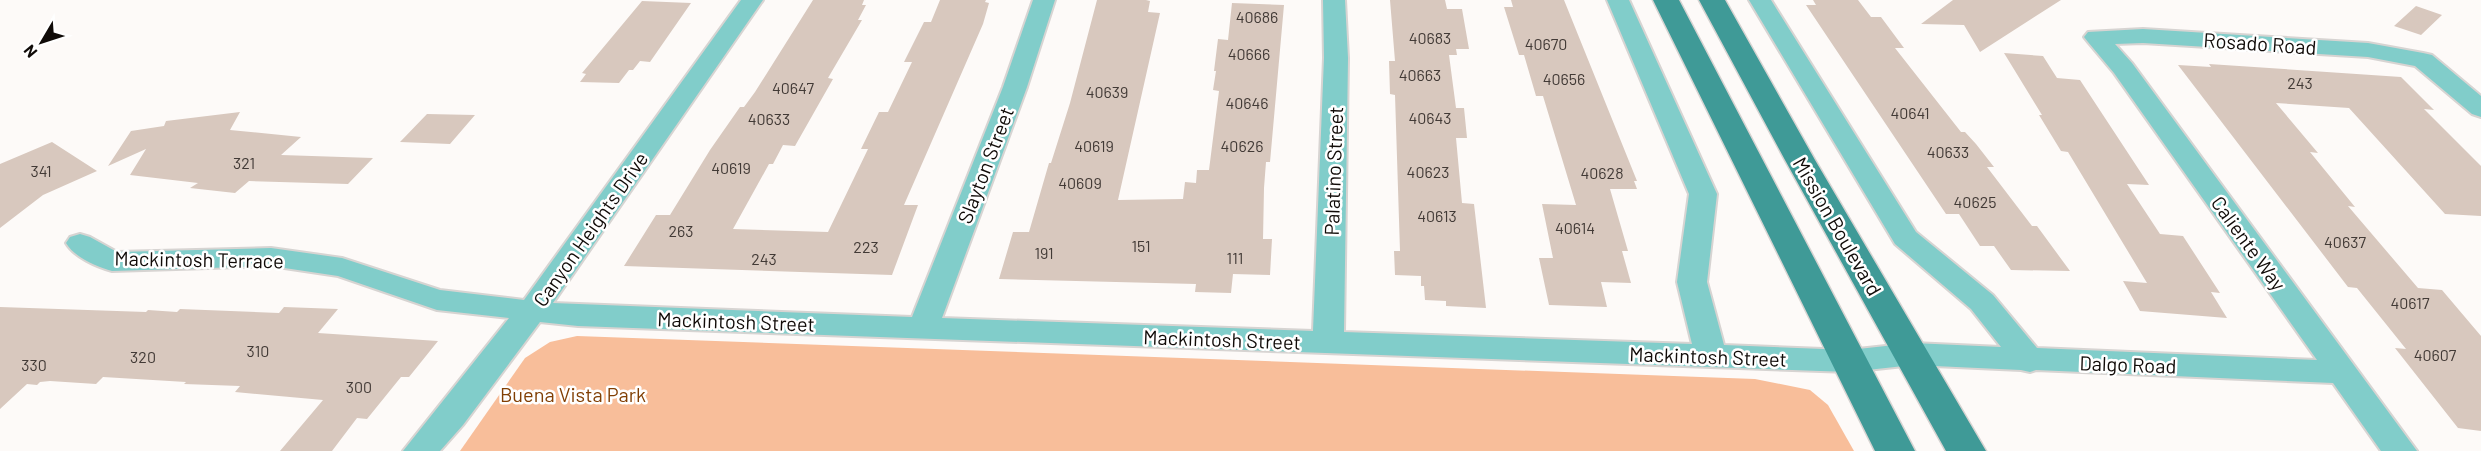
<svg xmlns="http://www.w3.org/2000/svg" width="2481" height="451" font-family="Barlow,sans-serif">
<style>
.green{fill:#f8be9a}
.building{fill:#d8c8be}
.lines{fill:none;stroke-linecap:round;stroke-linejoin:round}
.minor-casing{stroke:#d7d4d2;stroke-width:4}
.major-casing{stroke:#d7d4d2;stroke-width:3}
.minor{fill:#81cdca;fill-rule:evenodd}
.major{fill:#3f9a97;fill-rule:evenodd}
.labels{text-anchor:middle;dominant-baseline:central;stroke-width:5;stroke-linejoin:round;paint-order:stroke}
.number-label{font-size:16px;fill:#423a36}
.street-label{font-size:20px;fill:#100b08;stroke:#fff}
.park-label{font-size:20px;fill:#813f04;stroke:#fff}
</style>
<rect width="100%" height="100%" fill="#fdfaf8"/>
<path class="green" d="M577 336 1755 379 1810 390 1828 405 1854 451H460L525 358 550 342Z"/>
<path class="building" d="M813 0H864L862 5H866L858 20H862L828 78 833 79 795 146 783 145 773 164H769L733 229 828 232 868 149H861L879 112H888L912 62H904L924 22H931L940 0H986L985 2 989 3 983 24 904 205H918L892 275 624 266 656 215H670L710 150 740 107H744L755 92Z
M1097 0H1146L1150 1 1148 12 1160 13 1118 200 1183 199 1185 182 1196 183 1197 170H1209L1219 91 1213 90 1216 71H1214L1218 39 1228 40 1232 3 1284 5 1270 162H1266L1264 188 1263 239H1272L1270 275 1233 274 1231 293 1195 292 1196 284 999 279 1013 232H1029L1049 163H1051L1070 103Z
M1390 0H1445L1447 9H1462L1469 49H1456L1457 55H1449L1456 108H1464L1467 138H1456L1462 203 1474 204 1486 308 1446 306V301L1425 300 1424 286H1421V276L1395 275 1394 251H1400L1395 95 1390 94 1389 61H1395Z
M1511 0H1564L1637 181H1634L1637 189H1610L1628 251H1622L1631 283 1601 282 1607 307 1549 305 1539 258H1553L1542 204 1576 205 1543 96H1536L1524 55H1519L1504 7H1513Z
M1813 0H1858L1871 17H1881L1904 48H1895L1961 132H1965L1976 144 1994 167H1987L2032 226H2037L2070 271 2011 270 1994 246H1980L1959 214H1946L1806 5H1816Z
M1953 0H2061L1980 52 1964 25 1921 24Z
M642 1 691 3 650 62 640 61 633 70H629L619 83 580 82 586 74 582 73Z
M2416 6 2442 15 2421 35 2394 26Z
M2004 53 2043 56 2057 78 2080 80 2149 185 2127 184 2160 234 2183 236 2220 293 2211 292 2227 318 2140 311 2123 281 2147 283 2068 152 2061 151 2039 115H2042Z
M2209 64 2401 77 2434 110 2424 109 2481 166V216L2445 214 2349 108 2276 103 2318 153 2310 152 2355 207 2348 206 2418 288 2442 290 2481 336V431L2458 428 2395 348 2406 349 2357 288 2348 287 2178 65 2211 67Z
M240 112 230 130 301 137 281 155 373 158 348 184 249 181 235 193 190 188 198 183 130 175 146 149 108 166 131 131 164 126 166 121Z
M427 114 475 115 450 144 400 142Z
M52 142 97 171 43 195 0 228V164Z
M0 307 146 312 148 310 177 312 180 309 279 313 284 307 338 309 318 333 438 341 409 377H401L367 419 357 418 332 451H280L323 400 235 392 240 386 184 384 186 382 103 377 96 384 50 381 40 382 37 385 27 384 0 409Z"/>
<g class="lines">
<defs>
<path id="minor" d="M741 0H763L553 303 912 317 1003 87 1033 0H1055L1027 87 942 318 1313 331 1324 58 1323 0H1345L1348 58 1344 332 1692 344 1677 282 1689 194 1607 0H1629L1717 194 1707 282 1724 345 1849 350 1913 343 2001 347 1971 309 1895 244 1749 0H1771L1916 232 1993 295 2037 348 2317 360 2114 73 2088 42 2084 37 2088 32 2143 29 2368 43 2423 53 2432 55 2481 96V117L2472 114 2415 66 2368 57 2143 43 2115 44 2132 63 2417 451H2381L2333 383 2036 370 2030 372 2021 370 1913 365 1849 372 578 326 540 322 463 425 440 451H403L509 318 437 310 338 276 271 266 112 271C97 267 74 257 66 243L70 237 80 234 90 237 117 252 271 248 342 258 440 290 524 300Z"/>
<path id="major" d="M1653 0H1679L1915 451H1875Z
M1699 0H1725L1815 160 1986 451H1946L1785 160Z"/>
</defs>
<use href="#minor" class="minor-casing"/>
<use href="#major" class="major-casing"/>
<use href="#minor" class="minor"/>
<use href="#major" class="major"/>
</g>
<g class="labels">
<g class="number-label">
<text x="1257" y="16">40686</text>
<text x="1430" y="37">40683</text>
<text x="1546" y="43">40670</text>
<text x="1249" y="53">40666</text>
<text x="1420" y="74">40663</text>
<text x="1564" y="78">40656</text>
<text x="2300" y="82">243</text>
<text x="793" y="87">40647</text>
<text x="1107" y="91">40639</text>
<text x="1247" y="102">40646</text>
<text x="1910" y="112">40641</text>
<text x="1430" y="117">40643</text>
<text x="769" y="118">40633</text>
<text x="1094" y="145">40619</text>
<text x="1242" y="145">40626</text>
<text x="1948" y="151">40633</text>
<text x="244" y="162">321</text>
<text x="731" y="167">40619</text>
<text x="41" y="170">341</text>
<text x="1428" y="171">40623</text>
<text x="1602" y="172">40628</text>
<text x="1080" y="182">40609</text>
<text x="1975" y="201">40625</text>
<text x="1437" y="215">40613</text>
<text x="1575" y="227">40614</text>
<text x="681" y="230">263</text>
<text x="2345" y="241">40637</text>
<text x="1141" y="245">151</text>
<text x="866" y="246">223</text>
<text x="1044" y="252">191</text>
<text x="1235" y="257">111</text>
<text x="764" y="258">243</text>
<text x="2410" y="302">40617</text>
<text x="258" y="350">310</text>
<text x="2435" y="354">40607</text>
<text x="143" y="356">320</text>
<text x="34" y="364">330</text>
<text x="359" y="386">300</text>
</g>
<g class="street-label">
<text transform="translate(2260 43) rotate(4)">Rosado Road</text>
<text transform="translate(985 165) rotate(-69)">Slayton Street</text>
<text transform="translate(1333 171) rotate(-88)">Palatino Street</text>
<text transform="translate(1838 226) rotate(60)">Mission Boulevard</text>
<text transform="translate(590 229) rotate(-55)">Canyon Heights Drive</text>
<text transform="translate(2249 243) rotate(54)">Caliente Way</text>
<text transform="translate(199 259) rotate(1)">Mackintosh Terrace</text>
<text transform="translate(736 321) rotate(2)">Mackintosh Street</text>
<text transform="translate(1222 339) rotate(2)">Mackintosh Street</text>
<text transform="translate(1708 356) rotate(2)">Mackintosh Street</text>
<text transform="translate(2128 364) rotate(2)">Dalgo Road</text>
</g>
<g class="park-label">
<text x="573" y="394">Buena Vista Park</text>
</g>
</g>
<g transform="translate(42 42) rotate(231)" stroke="#ffffff" stroke-width="4.5" paint-order="stroke">
<path d="M0-4.5L10 22L0 15L-10 22Z" fill="#100b08"/>
<text y="-9" font-size="16" font-weight="bold" text-anchor="middle" fill="#100b08">N</text>
</g>
</svg>
